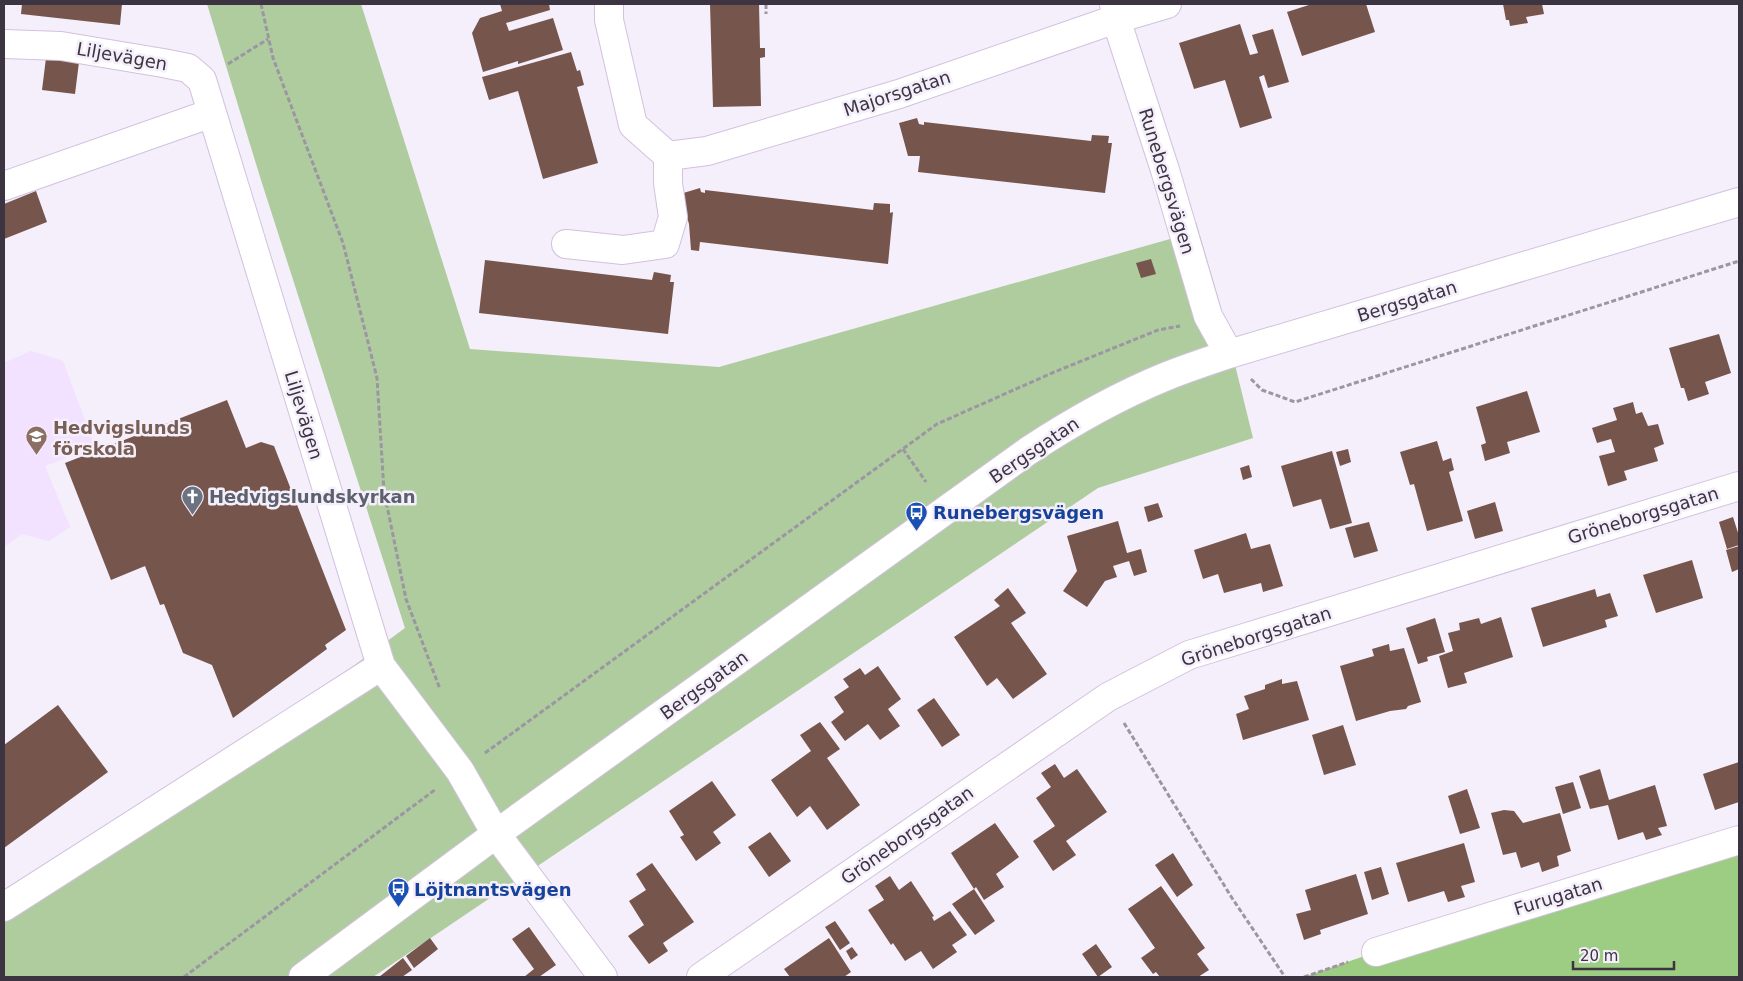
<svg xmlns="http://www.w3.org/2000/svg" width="1743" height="981" font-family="'DejaVu Sans',sans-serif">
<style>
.built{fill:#f2e1ff}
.green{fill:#aecc9e}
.forest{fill:#9dcd82}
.building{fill:#76554d}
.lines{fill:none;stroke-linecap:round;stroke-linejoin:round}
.minor-casing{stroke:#d3c1df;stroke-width:30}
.path{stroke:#9c95a2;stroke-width:3;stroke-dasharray:5 2.5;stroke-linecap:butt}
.minor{stroke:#fff;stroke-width:28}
.labels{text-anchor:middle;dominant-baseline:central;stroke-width:5;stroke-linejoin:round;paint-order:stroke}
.street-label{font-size:18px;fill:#3c3541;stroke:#f5eefb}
.education-label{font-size:18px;font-weight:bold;fill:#785e54;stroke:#f5eefb;text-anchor:start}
.worship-label{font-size:18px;font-weight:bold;fill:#5b616d;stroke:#f5eefb;text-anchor:start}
.transit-label{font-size:18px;font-weight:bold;fill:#164399;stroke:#f5eefb;text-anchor:start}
</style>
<rect width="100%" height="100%" fill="#f5eefb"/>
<path class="built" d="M31 351 63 361 95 447 45 466 70 527 49 541 22 534 4 547V363Z"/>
<path class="green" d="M207 4H361L470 349 719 367 1184 235 1196 222 1220 304 1253 438 1098 488 373 977H4V923L405 628 261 180Z"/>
<path class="forest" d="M1739 845V977H1304L1376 952Z"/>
<path class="building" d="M22 4H122L120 25 21 14Z
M500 4H549L550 10 506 23 509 31 553 18 563 50 518 64V61L483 72 472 33 480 18 502 11Z
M710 4H759L760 48H765V57L760 58 761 106 713 107Z
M1312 4H1366L1375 32 1302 56 1287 12Z
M1503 4H1542L1544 14 1526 17 1528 23 1510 26 1509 20H1506Z
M1240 24 1250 55 1258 53 1252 35 1273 29 1289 82 1268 88 1264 75 1259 77 1272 118 1240 128 1225 80 1194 89 1179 43Z
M571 52 577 71 580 70 584 85 577 87 598 163 543 179 518 91 489 100 482 77Z
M46 58 79 62 75 94 42 90Z
M917 118 919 124 924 125V122L1091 141 1092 135 1109 136 1108 143H1112L1105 193 918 172 920 156H908L899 123Z
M700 188 701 192 705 193V190L873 210 874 203 890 204V213L893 212 888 264 700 242 699 251 691 250 689 224 680 194Z
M36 191 47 222 4 239V204Z
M1151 259 1156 274 1141 278 1136 263Z
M485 260 652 280 654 272 671 275 670 282H674L668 334 479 313Z
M1719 334 1731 373 1705 382 1709 394 1688 401 1684 388H1681L1669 348Z
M1527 391 1540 432 1507 442 1510 453 1485 461 1481 445 1486 443 1476 407Z
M227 400 246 448 261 442 274 446 346 630 325 645 327 649 233 718 212 665 183 653 164 604 160 605 145 566 111 580 65 463Z
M1633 402 1636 414 1642 412 1648 426 1658 424 1664 444 1654 448 1658 461 1624 471 1627 480 1608 486 1599 456 1615 452 1611 439 1597 443 1592 428 1617 420 1613 408Z
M1437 441 1443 461 1451 458 1454 470 1449 472 1463 521 1427 531 1414 484 1410 485 1400 452Z
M1348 449 1351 462 1340 466 1336 452Z
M1332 451 1352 523 1330 529 1321 499 1293 507 1281 466Z
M1249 465 1252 477 1243 480 1240 468Z
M1495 502 1503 531 1475 539 1467 511Z
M1158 503 1163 517 1148 522 1144 507Z
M1733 517 1739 536V545L1727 549 1719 522Z
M1118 521 1127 553 1141 549 1147 572 1134 576 1129 561 1113 566 1117 577 1105 581 1087 607 1063 591 1077 571 1067 536Z
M1369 522 1378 551 1354 558 1345 528Z
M1246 533 1251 549 1270 544 1283 586 1263 592 1261 583 1224 593 1218 574 1203 579 1194 550Z
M1739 546V569L1732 572 1726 550Z
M1692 560 1703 598 1656 613 1643 575Z
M1008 588 1026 613 1011 623 1047 674 1013 699 997 678 987 686 954 637 1000 606 994 600Z
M1595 589 1597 597 1610 593 1618 616 1605 620 1607 627 1543 647 1531 608Z
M1501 617 1513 657 1464 673 1467 683 1448 688 1439 656 1453 651 1448 633 1460 630 1459 623 1479 618 1481 624Z
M1435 618 1445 652 1427 657 1428 661 1418 664 1406 628Z
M1389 644 1390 651 1404 648 1421 702 1408 706 1406 709 1390 711 1356 721 1340 666 1374 656 1372 649Z
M878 666 901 699 888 709 900 726 880 740 868 724 845 741 831 722 844 712 834 697 849 687 843 679 860 668 865 675Z
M1282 679V684L1297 681 1309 720 1243 740 1236 714 1249 709 1244 696 1265 689V685Z
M934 698 960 735 942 747 917 710Z
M58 705 108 772 4 848V745Z
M820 722 840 749 827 758 860 805 827 830 810 806 797 817 771 780 811 751 800 735Z
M1343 725 1356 765 1324 775 1312 735Z
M1739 762V802L1715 810 1703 774Z
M1055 764 1064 778 1077 769 1107 812 1066 841 1076 855 1053 871 1033 841 1055 826 1036 798 1051 787 1041 773Z
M1600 769 1609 800 1655 785 1667 826 1658 828 1662 835 1646 840 1643 832 1618 840 1608 805 1590 809 1579 776Z
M712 781 736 815 713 832 721 843 696 861 680 837 684 835 669 811Z
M1573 782 1581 808 1563 814 1555 787Z
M1467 789 1480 828 1460 834 1448 796Z
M1504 810 1514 811 1523 823 1560 813 1571 851 1557 856 1559 866 1542 872 1539 862 1521 868 1516 852 1503 855 1491 813Z
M995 823 1019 857 996 874 1004 887 984 900 976 887 974 889 951 853Z
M770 832 791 861 769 877 748 847Z
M1464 843 1475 882 1461 886 1465 897 1448 902 1444 891 1408 902 1396 863Z
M1173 853 1193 885 1177 897 1155 865Z
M652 863 694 922 663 943 668 951 649 964 628 936 644 925 629 901 646 890 636 874Z
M1381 867 1389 894 1372 900 1364 872Z
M1356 874 1368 914 1320 930 1321 934 1304 940 1296 914 1311 910 1305 890Z
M890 876 899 890 911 881 934 916 932 917 934 921 950 911 967 935 952 945 957 952 933 969 921 951 905 961 893 943 891 945 868 910 884 900 875 886Z
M1161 886 1205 948 1197 954 1209 970 1198 977H1160L1156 972 1153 974 1141 958 1155 948 1128 909Z
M974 889 995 921 975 935 952 904Z
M835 921 850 943 840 950 825 927Z
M529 927 556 965 539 977H524L534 969 512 939Z
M430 938 438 949 414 968 406 956Z
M829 938 851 972 844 977H790L784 969Z
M1096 944 1112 967 1098 977 1082 954Z
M852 947 858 955 851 960 846 951Z
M403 958 412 970 402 977H379Z"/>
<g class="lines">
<defs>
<path id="minor" d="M609 4V20L633 125 668 156 707 151 899 94 1116 19 1167 4
M1114 4 1116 19 1165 170 1208 316 1229 354
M4 44 61 46 163 63 188 68 202 80 381 666 460 771 496 834 603 977
M4 186 212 113
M566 244 623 250 665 244 673 217 668 183V156
M4 907 381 666
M1376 952 1739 840
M303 977 496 834 1028 451C1072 422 1118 396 1167 376 1187 368 1208 361 1229 354L1739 202
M701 977 1108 697 1189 655 1739 486"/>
</defs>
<use href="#minor" class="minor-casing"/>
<path class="path" d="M261 4 273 58 343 243 377 378 384 491 406 599 440 689
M766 4V14
M228 64 268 39
M1251 379 1262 390 1295 402 1739 261
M903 449 926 482
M1124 723 1232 898 1285 977
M485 753 937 424 1052 373 1158 330 1180 326
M184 977 436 789
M1304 977 1348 962"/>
<use href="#minor" class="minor"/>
</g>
<defs>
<symbol id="school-pin" viewBox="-11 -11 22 30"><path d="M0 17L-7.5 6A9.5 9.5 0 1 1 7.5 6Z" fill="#8d6e63" stroke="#f5eefb"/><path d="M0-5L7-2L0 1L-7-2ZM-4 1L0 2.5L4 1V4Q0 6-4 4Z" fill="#fff"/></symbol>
<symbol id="church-pin" viewBox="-11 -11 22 30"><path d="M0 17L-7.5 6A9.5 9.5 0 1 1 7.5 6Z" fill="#6b7280" stroke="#f5eefb"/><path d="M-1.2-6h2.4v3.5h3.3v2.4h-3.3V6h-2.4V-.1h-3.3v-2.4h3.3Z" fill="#fff"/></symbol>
<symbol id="bus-pin" viewBox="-11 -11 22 30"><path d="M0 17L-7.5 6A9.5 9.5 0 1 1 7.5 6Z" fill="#1a4fb4" stroke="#f5eefb"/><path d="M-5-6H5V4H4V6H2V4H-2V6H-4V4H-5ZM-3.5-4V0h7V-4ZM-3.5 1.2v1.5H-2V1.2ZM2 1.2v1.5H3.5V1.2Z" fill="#fff"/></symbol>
</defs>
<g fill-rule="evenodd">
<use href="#school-pin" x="24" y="424" width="25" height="34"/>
<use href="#church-pin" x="180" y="484" width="25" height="34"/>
<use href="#bus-pin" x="904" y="500" width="25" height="34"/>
<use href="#bus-pin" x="386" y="876" width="25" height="34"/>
</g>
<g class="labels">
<g class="street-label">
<text transform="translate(122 56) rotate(10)">Liljevägen</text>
<text transform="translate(897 93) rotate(-18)">Majorsgatan</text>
<text transform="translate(1167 181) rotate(73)">Runebergsvägen</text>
<text transform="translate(1407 301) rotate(-17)">Bergsgatan</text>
<text transform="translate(304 415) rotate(73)">Liljevägen</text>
<text transform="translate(1034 450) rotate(-34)">Bergsgatan</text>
<text transform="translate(1643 515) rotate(-17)">Gröneborgsgatan</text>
<text transform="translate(1256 636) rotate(-18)">Gröneborgsgatan</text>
<text transform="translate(704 685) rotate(-36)">Bergsgatan</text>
<text transform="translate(907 835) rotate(-35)">Gröneborgsgatan</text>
<text transform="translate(1558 896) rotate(-17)">Furugatan</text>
</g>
<g class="education-label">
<text x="53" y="427">Hedvigslunds<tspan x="53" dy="21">förskola</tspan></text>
</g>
<g class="worship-label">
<text x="209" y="496">Hedvigslundskyrkan</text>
</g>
<g class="transit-label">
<text x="933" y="512">Runebergsvägen</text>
<text x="414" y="889">Löjtnantsvägen</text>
</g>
</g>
<rect width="1743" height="981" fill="none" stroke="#3c3541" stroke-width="10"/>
<path d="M1573 961v8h101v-8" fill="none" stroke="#3c3541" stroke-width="2.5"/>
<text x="1580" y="961" font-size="15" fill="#3c3541" stroke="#f5eefb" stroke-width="4" paint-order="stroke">20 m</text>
</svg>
